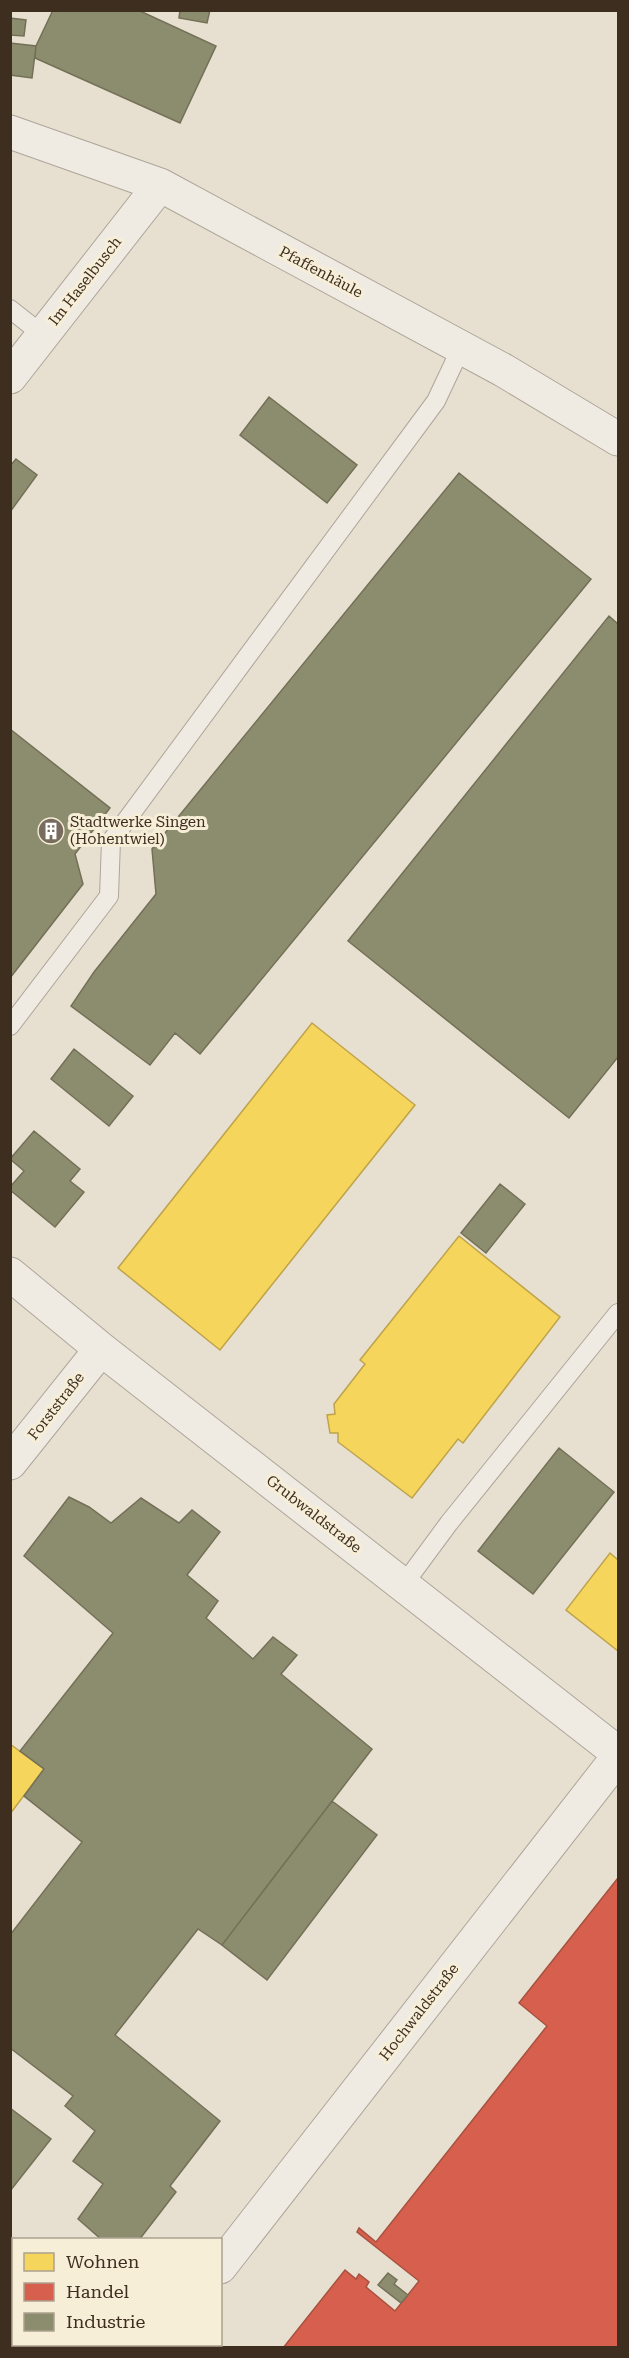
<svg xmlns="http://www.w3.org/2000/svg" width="629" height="2358" font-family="'Roboto Serif',serif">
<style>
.homes{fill:#f6d55c;stroke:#bea34a;stroke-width:1.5}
.shops{fill:#d6604d;stroke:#a85140;stroke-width:1.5}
.industry{fill:#8c8c6e;stroke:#747057;stroke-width:1.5}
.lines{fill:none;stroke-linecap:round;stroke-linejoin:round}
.lane-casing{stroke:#ada599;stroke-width:20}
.street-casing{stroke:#ada599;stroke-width:35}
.lane{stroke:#efebe3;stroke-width:18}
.street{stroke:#efebe3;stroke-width:33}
.labels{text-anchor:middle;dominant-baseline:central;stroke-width:6;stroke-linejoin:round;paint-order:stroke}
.street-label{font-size:15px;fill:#3d2e20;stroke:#f7eed8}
.poi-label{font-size:15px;fill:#3d2e20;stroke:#f7eed8;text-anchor:start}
</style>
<rect width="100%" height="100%" fill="#e7e0d1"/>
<path class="homes" d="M312 1023 415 1105 220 1350 118 1268Z
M459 1236 560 1317 463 1443 458 1439 412 1498 338 1442V1433H330L327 1415 335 1414 334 1404 365 1364 360 1360Z
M610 1553 618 1560V1651L566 1610Z
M10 1744 44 1769 10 1814Z"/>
<path class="shops" d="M618 1878V2348H283L345 2270 356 2279 359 2274 369 2282 366 2287 395 2311 419 2281 357 2232 359 2228 376 2242 547 2026 519 2003Z"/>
<path class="industry" d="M53 10H138L216 46 180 123 35 58 36 46Z
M180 10H210L207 23 179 18Z
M10 18 26 20 24 36 10 35Z
M10 43 36 46 32 78 10 75Z
M269 397 357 465 327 503 240 435Z
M16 459 37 475 10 512V466Z
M459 473 591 579 200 1054 175 1033 150 1065 71 1006 94 972 156 894 152 849Z
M609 616 618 624V1057L569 1118 348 941Z
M10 729 110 808 75 854 83 884 10 978Z
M74 1049 133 1096 109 1126 51 1079Z
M34 1131 80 1169 70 1181 84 1192 55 1227 10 1190V1187L24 1171 10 1159Z
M500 1184 525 1204 486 1253 461 1233Z
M559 1448 614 1492 533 1594 478 1551Z
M69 1497 89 1507 111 1523 141 1498 179 1523 192 1510 220 1532 187 1575 218 1601 206 1618 253 1659 273 1637 297 1655 281 1674 372 1749 222 1945 198 1929 115 2035 220 2121 170 2186 176 2192 139 2240H102L78 2219 103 2184 73 2161 95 2131 65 2106 73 2096 10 2048V1935L82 1842 24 1796 44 1769 20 1751 113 1633 24 1556Z
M332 1801 377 1835 267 1980 222 1945Z
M10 2108 51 2139 10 2191Z
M388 2273 397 2280 394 2284 408 2295 401 2303 378 2285Z
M10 2283 14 2286V2327L10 2325Z"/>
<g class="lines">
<defs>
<path id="lane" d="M10 309 43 335
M10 1026 109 896 111 841 436 401 461 348
M404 1584 449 1523 618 1313"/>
<path id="street" d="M10 132 160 185 503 370 618 439
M10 377 160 185
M10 1274 101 1349 618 1753
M10 1463 101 1349
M220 2267 618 1757
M157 2348 160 2344"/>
</defs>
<use href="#lane" class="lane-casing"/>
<use href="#street" class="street-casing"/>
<use href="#lane" class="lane"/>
<use href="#street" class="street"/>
</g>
<defs>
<symbol id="building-disc" viewBox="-11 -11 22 22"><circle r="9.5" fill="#786c5e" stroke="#f7eed8"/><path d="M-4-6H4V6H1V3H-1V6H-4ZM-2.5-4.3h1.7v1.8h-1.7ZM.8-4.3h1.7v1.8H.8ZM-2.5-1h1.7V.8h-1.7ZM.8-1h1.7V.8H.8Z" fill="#fff"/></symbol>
</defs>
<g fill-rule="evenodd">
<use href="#building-disc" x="36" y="816" width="30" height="30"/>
</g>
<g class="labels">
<g class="street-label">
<text transform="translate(321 272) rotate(28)">Pfaffenhäule</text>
<text transform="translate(85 281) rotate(-52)">Im Haselbusch</text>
<text transform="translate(56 1406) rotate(-52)">Forststraße</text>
<text transform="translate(314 1514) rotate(38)">Grubwaldstraße</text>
<text transform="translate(419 2012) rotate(-52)">Hochwaldstraße</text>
</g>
<g class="poi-label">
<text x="70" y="822">Stadtwerke Singen<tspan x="70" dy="17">(Hohentwiel)</tspan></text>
</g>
</g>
<rect width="629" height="2358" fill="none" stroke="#3d2e20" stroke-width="24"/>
<rect x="12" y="2238" width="210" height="108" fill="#f7eed8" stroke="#ada18e" stroke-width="1.5"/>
<rect x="24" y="2253" width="30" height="18" fill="#f6d55c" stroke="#ada18e" stroke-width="1.5"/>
<text x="66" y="2268" font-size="18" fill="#3d2e20">Wohnen</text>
<rect x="24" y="2283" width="30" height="18" fill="#d6604d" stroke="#ada18e" stroke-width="1.5"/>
<text x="66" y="2298" font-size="18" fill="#3d2e20">Handel</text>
<rect x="24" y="2313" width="30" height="18" fill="#8c8c6e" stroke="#ada18e" stroke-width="1.5"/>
<text x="66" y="2328" font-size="18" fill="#3d2e20">Industrie</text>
</svg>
